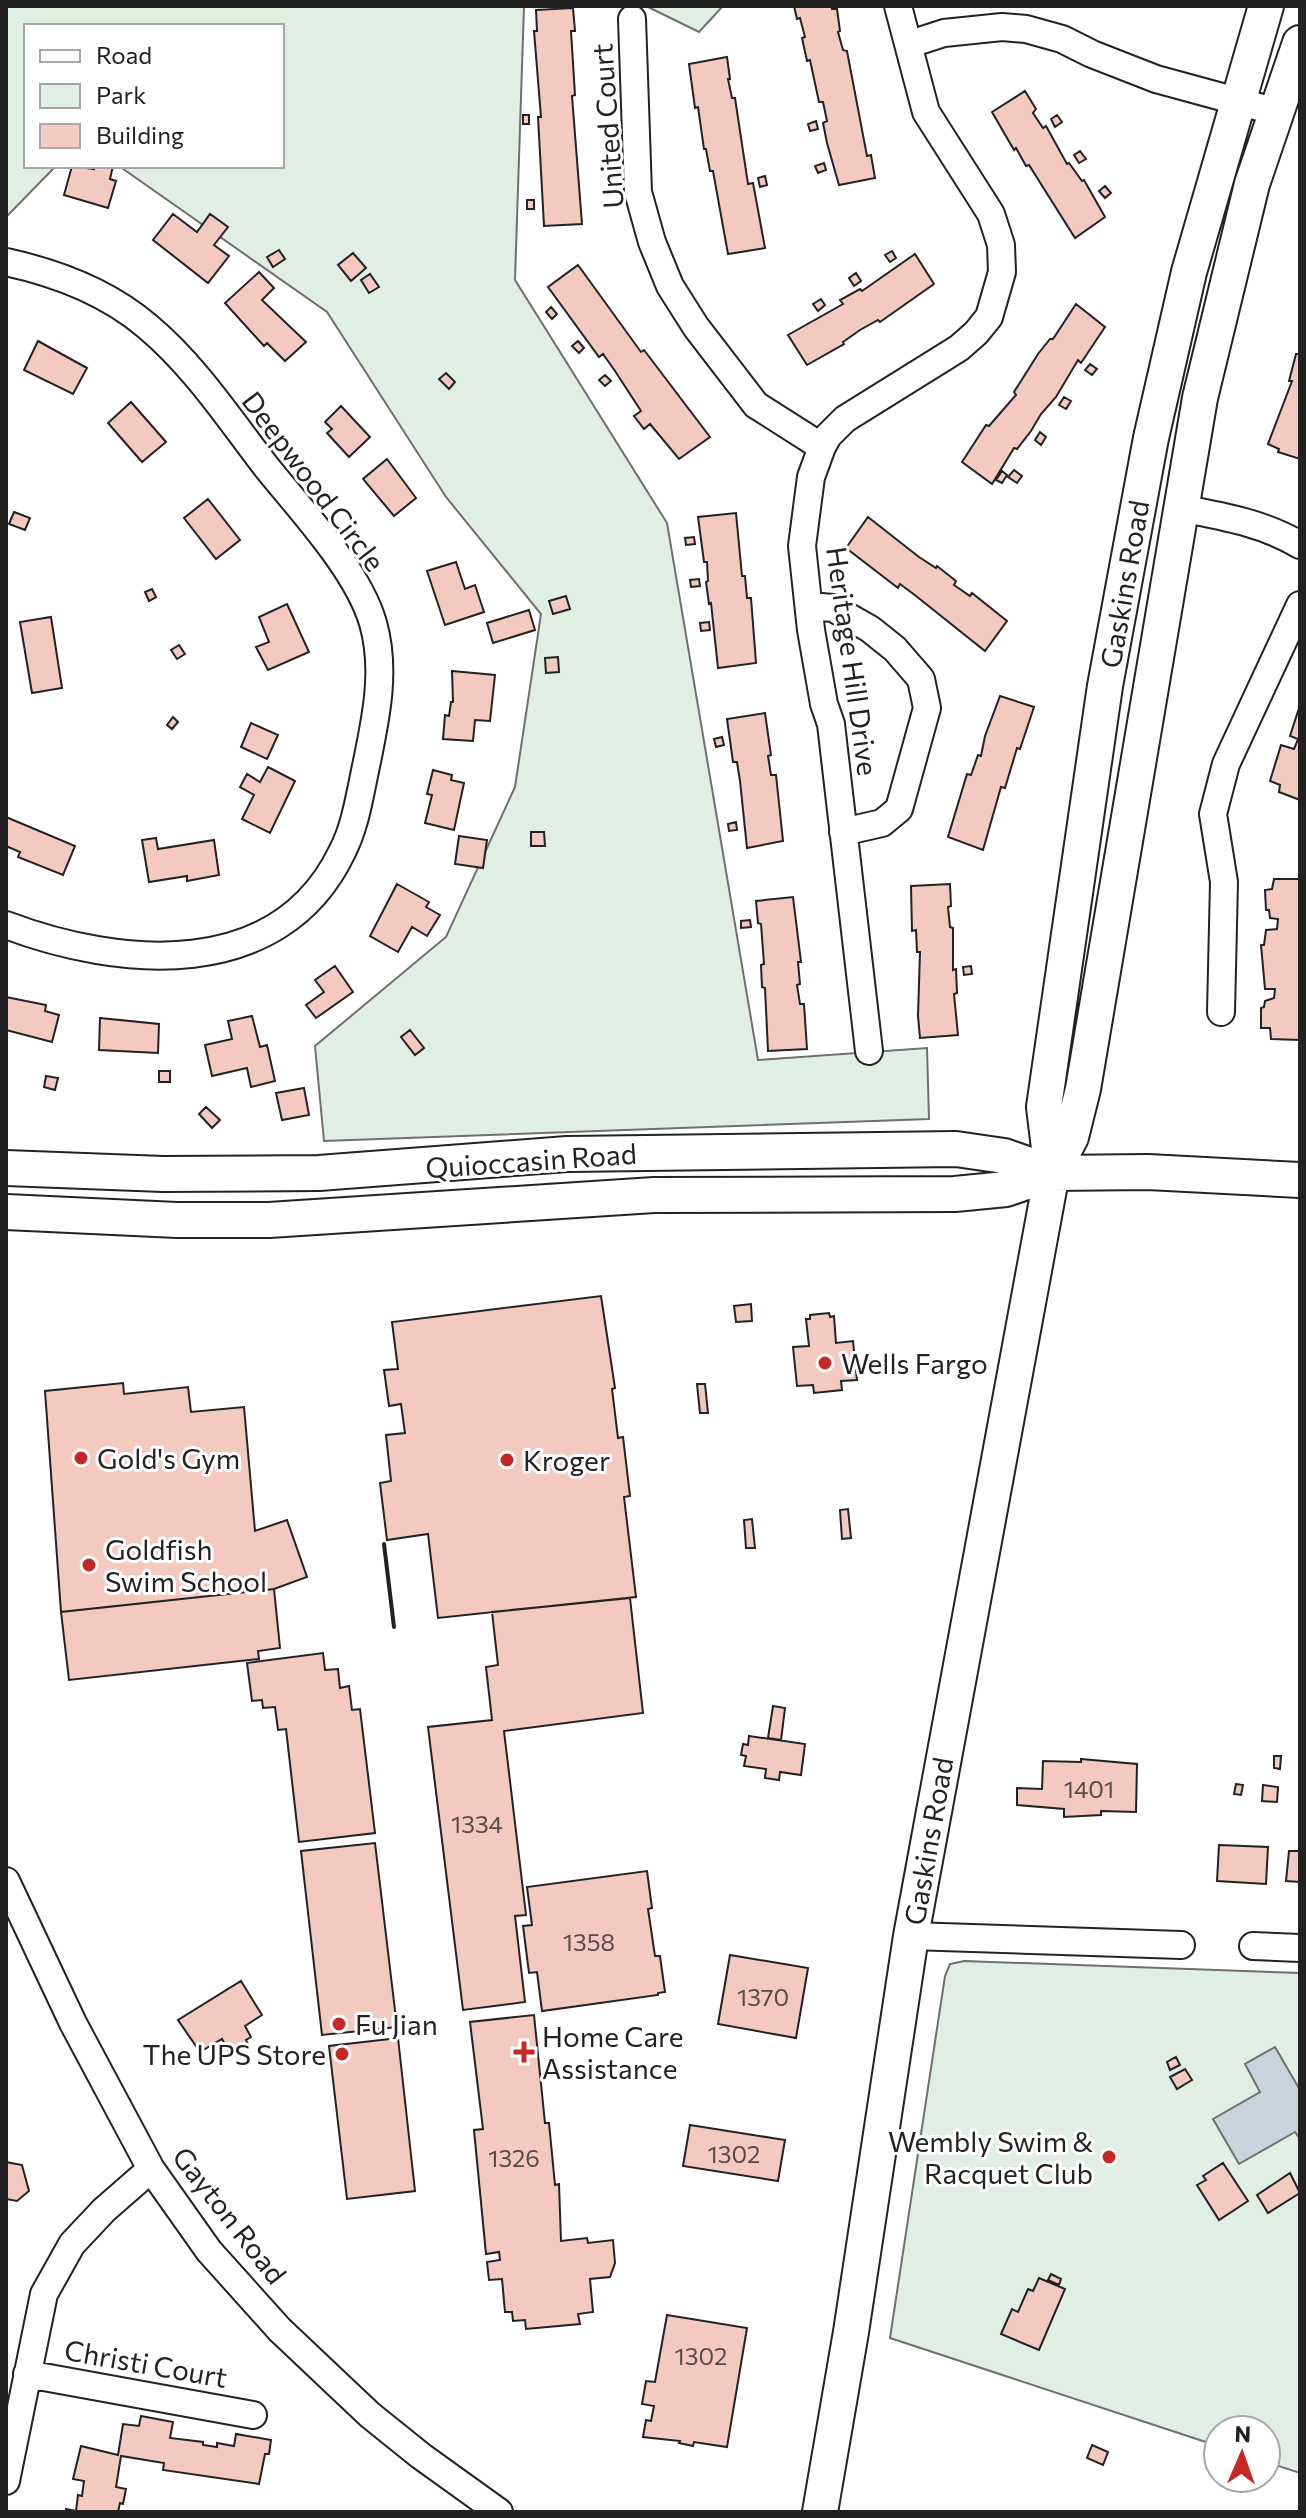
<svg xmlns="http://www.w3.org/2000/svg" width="1306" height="2518" font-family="Commissioner,sans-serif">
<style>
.green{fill:#e0efe3;stroke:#6f6f6f;stroke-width:2}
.water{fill:#c7d3dd;stroke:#6f6f6f;stroke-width:2}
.building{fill:#f3c9c0;stroke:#222;stroke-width:2}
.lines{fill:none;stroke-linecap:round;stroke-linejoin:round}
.minor-casing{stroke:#222;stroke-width:30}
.major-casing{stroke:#222;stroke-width:38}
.minor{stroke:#fff;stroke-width:26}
.major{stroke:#fff;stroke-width:34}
.wall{stroke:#222;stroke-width:4}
.poi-dot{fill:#c62828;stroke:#fff;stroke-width:3}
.labels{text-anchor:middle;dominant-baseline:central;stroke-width:6;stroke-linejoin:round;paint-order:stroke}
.number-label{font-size:24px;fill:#564c4a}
.street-label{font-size:28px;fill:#222;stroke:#fff}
.poi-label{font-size:28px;fill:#222;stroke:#fff;text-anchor:start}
</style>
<rect width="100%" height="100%" fill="#fff"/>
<path class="green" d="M6 6H524L515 280 667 523 758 1060 927 1048 929 1119 324 1141 315 1046 446 937 515 787 541 614 446 497 327 312 119 166H282V26H26V166H56L6 217Z
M646 6H723L699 32Z
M964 1961 1300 1973V2473L1266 2462V2430H1218V2446L890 2338 945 1976 950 1964Z"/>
<path class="water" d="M1275 2047 1300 2090V2139L1295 2132 1239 2164 1213 2119 1260 2092 1245 2064Z"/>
<path class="building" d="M794 6H831L832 9H837L840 31 838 32 843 50 847 51 867 156 871 155 875 178 839 185 827 143 823 123 827 121 823 102H819L810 60 807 61 802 38 805 37 800 18 797 19Z
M573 8 575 31H571L575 95 572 96 582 224 544 226 538 117H541L534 31H537L536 10Z
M727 57 730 79H728L732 98H735L748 184 753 183 765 248 728 254 713 171H710L706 149H704L698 107 695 108 689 64Z
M1025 91 1036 109 1033 113 1043 128 1046 126 1067 164 1069 163 1082 181 1084 180 1105 217 1075 238 1029 165 1026 166 1016 148 1014 150 992 112Z
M523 115H529V124H523Z
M1057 115 1062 122 1055 127 1051 119Z
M816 121 818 129 810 131 808 124Z
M1080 151 1086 159 1079 163 1074 155Z
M824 163 826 170 818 173 815 166Z
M72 166 94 169V166H113L110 179 116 181 108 208 64 195Z
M765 176 767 185 760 187 758 178Z
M1105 186 1111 193 1105 198 1099 191Z
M527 200H534V209H527Z
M173 214 197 232 210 214 228 227 214 245 229 256 208 283 153 240Z
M279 250 285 259 273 267 267 257Z
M892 251 896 258 890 262 885 255Z
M353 253 366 268 351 281 338 265Z
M915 254 934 284 880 322 878 320 860 330 843 342 844 344 807 365 788 335 843 304 840 300 860 289 862 291Z
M578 265 641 352 644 350 710 437 679 459 650 424 644 429 634 416 641 411 615 371 603 354 599 357 548 287Z
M259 272 274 288 262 300 306 342 285 361 267 343 264 346 225 303Z
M856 273 861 281 854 286 849 278Z
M370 274 379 287 369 293 361 280Z
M821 299 825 305 818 311 813 304Z
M1076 304 1105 327 1081 363 1078 360 1056 397 1041 414 1031 431 1017 449 1014 448 992 484 962 462 986 425 989 426 1016 395 1014 392 1038 354 1050 339H1053Z
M551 307 557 314 552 319 546 312Z
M38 341 87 368 73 394 24 370Z
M578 341 584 348 579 353 572 346Z
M1296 354H1300V459L1278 452 1279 449 1268 444 1292 381H1289Z
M1090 364 1097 369 1092 375 1085 370Z
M446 373 455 382 449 389 439 379Z
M605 375 611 381 605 386 599 380Z
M1064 397 1071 401 1066 409 1059 405Z
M131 402 166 442 142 462 108 423Z
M341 406 370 437 349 457 327 433 332 429 325 422Z
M1040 432 1046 437 1041 445 1035 440Z
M387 459 416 498 394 516 363 479Z
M1014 470 1022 476 1017 483 1008 477Z
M1002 471 1007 475 1002 483 996 480Z
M208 499 240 540 216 559 184 518Z
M14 512 30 518 25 530 9 524Z
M736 513 742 576H745L747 598H751L756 663 718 668 711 603 709 604 706 582 708 581 707 562H704L698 517Z
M868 517 919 557 936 568 937 566 956 581 954 585 970 596 972 593 1007 621 985 651 916 596 900 584 898 588 846 548Z
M694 537 695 544 686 545 685 538Z
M456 562 465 589 475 585 484 612 445 625 427 571Z
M699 579 700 586 691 587 690 580Z
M152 589 156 597 149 601 145 592Z
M566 596 570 609 553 614 549 601Z
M287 604 309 652 268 670 256 647 269 642 259 617Z
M529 610 535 630 493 643 487 623Z
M51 617 62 688 32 693 20 622Z
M709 622 710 630 701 631 700 623Z
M179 645 185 654 177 659 171 650Z
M558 657 559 672 546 673 545 658Z
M452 671 495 675 490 721 475 720 473 741 443 739 445 715 449 716 451 702H453Z
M1000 696 1034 707 1020 749 1017 748 1005 788 1001 787 983 850 948 837 967 774 971 775 978 755 981 756 985 736Z
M1300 705V800L1279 792 1280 785 1270 781 1281 745 1294 749 1298 739 1290 736Z
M765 713 771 755 768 756 771 775H776L783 841 747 848 740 781 737 762H733L727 719Z
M173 717 178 722 172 729 167 725Z
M251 723 278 735 267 759 241 747Z
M722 737 724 745 716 747 714 739Z
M268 767 295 781 270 833 242 819 254 795 240 787 247 774 260 782Z
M433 770 452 775 451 780 464 783 454 830 425 823 432 795 427 794Z
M6 817 75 846 63 875 18 857 20 852 6 846Z
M736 822 737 830 729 831 728 824Z
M531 832H544L545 846H531Z
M459 836 487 840 483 868 455 864Z
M156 838 158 849 214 840 219 875 187 881V876L149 882 142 840Z
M1274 879H1300V1040L1271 1039 1270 1028H1261V1008L1264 1007 1265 1001 1274 998 1275 989H1265L1261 945H1264L1266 930 1277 929 1278 919 1270 918 1269 910H1266L1265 890 1272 889Z
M397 884 429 902 426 907 440 915 427 936 412 927 398 952 370 936Z
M950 884 951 906 948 907 950 927 953 928V970L956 969 957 993 954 994 958 1035 920 1038 918 1016 920 952H917L916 930 912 931 911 886Z
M793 897 801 962H798L800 984 797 985 800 1004H804L807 1049 768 1051 765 988 762 987 761 965 764 964 761 924 758 923 756 901Z
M750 920 751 927 741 928V921Z
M335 966 353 992 316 1018 306 1005 324 992 315 980Z
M971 966 972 974 964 975 963 967Z
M6 997 46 1005 45 1011 59 1015 52 1042 6 1030Z
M252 1016 260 1047 267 1045 275 1081 251 1087 247 1068 212 1076 205 1045 232 1039 228 1021Z
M100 1018 159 1024 158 1053 99 1050Z
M410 1030 424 1048 415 1055 401 1037Z
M159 1071H170V1082H159Z
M46 1076 58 1078 55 1090 44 1087Z
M304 1088 309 1115 282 1120 276 1093Z
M206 1107 220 1120 212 1128 199 1114Z
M601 1296 615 1388 612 1389 618 1438 623 1437 630 1496 624 1497 636 1597 438 1618 428 1534 387 1540 380 1483 391 1481 386 1435 405 1433 401 1404 389 1406 384 1370 398 1369 392 1322Z
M751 1304 752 1321 736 1322 734 1306Z
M829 1313 830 1317 834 1316 836 1343 853 1341 857 1380 841 1381 842 1390 814 1393 813 1385 797 1386 793 1347 809 1346 806 1319H810V1315Z
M123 1383 124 1394 188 1387 191 1412 244 1407 255 1531 287 1520 307 1577 274 1589 61 1612 45 1391Z
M697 1384H705L708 1413H700Z
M848 1509 851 1538 842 1539 840 1510Z
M752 1519 755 1548H746L744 1520Z
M274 1589 280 1648 258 1651 259 1659 69 1680 61 1612Z
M630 1598 643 1713 504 1731 526 1915 515 1916 525 2002 463 2010 428 1727 492 1720 486 1667 498 1665 492 1612Z
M323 1653 325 1670 338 1669 340 1688 349 1686 352 1710 360 1709 375 1833 299 1842 286 1729 278 1730 275 1707 263 1708 262 1700 252 1701 247 1663Z
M773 1706 785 1708 781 1740 768 1738Z
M749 1736 805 1744 801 1775 780 1772 779 1780 765 1778 766 1769 744 1766 746 1756 741 1755 743 1744 748 1745Z
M1274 1756H1281L1280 1769 1274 1768Z
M1081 1759 1137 1764 1136 1812 1101 1811V1815L1064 1817V1809L1017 1805V1788L1042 1789 1043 1761 1081 1762Z
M1236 1784 1243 1785 1241 1795 1234 1794Z
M1263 1785 1278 1787 1277 1802 1262 1801Z
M375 1843 397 2027 322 2035 301 1851Z
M1219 1845 1268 1847 1266 1884 1217 1881Z
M1289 1851H1300V1882L1286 1881Z
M647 1871 652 1908 648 1909 655 1956H660L665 1992 658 1993V1995L542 2011 537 1972 529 1973 523 1926 532 1925 527 1887Z
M730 1955 808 1968 796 2038 718 2024Z
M241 1981 262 2015 245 2026 251 2037 246 2040 248 2044 238 2050 235 2046 228 2050 222 2039 200 2052 178 2020Z
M534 2015 545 2123H549L555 2185 559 2184 561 2241 587 2238 588 2243 613 2240 615 2263 610 2277 590 2279 593 2312 578 2314 580 2324 526 2329 525 2320 513 2321 512 2312H505L502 2279 489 2280 487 2262 500 2260 499 2252 486 2254 474 2130 483 2129 470 2022Z
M398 2038 415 2191 347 2199 329 2046Z
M1176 2057 1180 2065 1170 2070 1167 2062Z
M1185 2069 1192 2080 1177 2089 1170 2077Z
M690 2125 785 2140 778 2181 683 2166Z
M6 2162 22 2165 29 2191 17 2201 6 2199Z
M1223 2163 1248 2201 1219 2220 1197 2185 1206 2180 1203 2176Z
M1290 2173 1300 2193 1268 2213 1257 2195Z
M1051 2274 1061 2279 1059 2285 1048 2280Z
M1039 2278 1065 2289 1039 2350 1001 2334 1012 2309 1018 2312 1028 2289 1033 2291Z
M667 2315 747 2328 727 2447 694 2442 693 2446 679 2443 680 2441 643 2437 646 2420 651 2421 654 2406 642 2404 646 2381 655 2382Z
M141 2416 173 2422 170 2438 203 2442V2445L217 2447V2443L234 2446 236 2434 271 2440 269 2454H265L259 2484 163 2470 164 2463 121 2456 116 2487 126 2489 123 2504 120 2503 118 2512H66V2509L76 2511 78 2495 82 2496 84 2481 73 2479 81 2446 118 2455 123 2424 139 2426Z
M1092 2445 1108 2452 1103 2465 1087 2458Z"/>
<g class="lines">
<defs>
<path id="minor" d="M632 19 638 192 652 242 670 286 696 327 756 405 822 447
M910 44 944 33 1002 27 1026 29 1062 39 1092 54 1156 79 1277 112
M6 262C57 273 107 292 147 326 195 366 230 420 268 469 302 511 358 571 373 623 387 672 375 722 365 771 359 799 355 827 342 852 279 983 120 968 6 925
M1180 508C1222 516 1263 523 1300 545
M809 606 833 608 870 629 895 649 921 679 927 708 899 809 882 823 843 832
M1221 1012 1224 882 1213 814 1226 764 1300 605
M869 1051 831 724 824 704 811 630 802 546 811 477 822 447 828 436 845 419 959 348 976 333 989 317 1002 272 1001 245 991 214 926 112 898 6
M6 1881 73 2023 151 2169 209 2251 280 2330 370 2415 421 2456 499 2512
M911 1936 1181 1945
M1253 1946 1300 1948
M27 2374 253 2415
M6 2481 44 2294 72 2244 104 2210 151 2169"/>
<path id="major" d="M6 1168 163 1174 319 1173 567 1154 956 1149 1004 1156 1052 1173
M1052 1173 1044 1107 1105 686 1151 438 1189 272 1266 6
M6 1212 177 1220H269L654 1195 955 1194 1006 1189 1052 1173 1148 1172 1300 1180
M820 2512 851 2332 911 1936 1052 1173 1071 1137 1083 1089 1200 398 1252 184 1300 43"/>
</defs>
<use href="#minor" class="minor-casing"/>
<use href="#major" class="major-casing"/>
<use href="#minor" class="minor"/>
<use href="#major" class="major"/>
<path class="wall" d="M384 1544 394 1627"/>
</g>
<g class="poi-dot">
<circle cx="825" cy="1363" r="8"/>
<circle cx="81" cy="1458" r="8"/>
<circle cx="507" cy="1460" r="8"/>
<circle cx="89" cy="1565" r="8"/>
<circle cx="339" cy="2024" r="8"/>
<path d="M520 2040h8v8h8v8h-8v8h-8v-8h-8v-8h8z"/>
<circle cx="342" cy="2054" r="8"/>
<circle cx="1109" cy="2157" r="8"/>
</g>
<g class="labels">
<g class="number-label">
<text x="1089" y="1788">1401</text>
<text x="477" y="1823">1334</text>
<text x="589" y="1941">1358</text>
<text x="763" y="1996">1370</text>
<text x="734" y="2153">1302</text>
<text x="514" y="2157">1326</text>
<text x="701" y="2355">1302</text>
</g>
<g class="street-label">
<text transform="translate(607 126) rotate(-94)">United Court</text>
<text transform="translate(314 481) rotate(53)">Deepwood Circle</text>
<text transform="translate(1124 584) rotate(-80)">Gaskins Road</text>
<text transform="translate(853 661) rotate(82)">Heritage Hill Drive</text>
<text transform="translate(531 1160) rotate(-4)">Quioccasin Road</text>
<text transform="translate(928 1841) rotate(-80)">Gaskins Road</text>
<text transform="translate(230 2215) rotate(52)">Gayton Road</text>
<text transform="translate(146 2363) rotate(10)">Christi Court</text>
</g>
<g class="poi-label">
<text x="841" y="1363">Wells Fargo</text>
<text x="97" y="1458">Gold's Gym</text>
<text x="523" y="1460">Kroger</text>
<text x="105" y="1549">Goldfish<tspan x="105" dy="32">Swim School</tspan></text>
<text x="355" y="2024">Fu Jian</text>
<text x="542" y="2036">Home Care<tspan x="542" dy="32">Assistance</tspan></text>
<text x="326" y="2054" text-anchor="end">The UPS Store</text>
<text x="1093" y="2141" text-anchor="end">Wembly Swim &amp;<tspan x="1093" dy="32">Racquet Club</tspan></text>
</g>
</g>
<rect width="1306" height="2518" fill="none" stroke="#222222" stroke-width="16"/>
<rect x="24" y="24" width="260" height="144" fill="#ffffff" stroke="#a7a7a7" stroke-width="2"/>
<rect x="40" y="50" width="40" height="12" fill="#ffffff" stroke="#a7a7a7" stroke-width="2"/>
<text x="96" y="64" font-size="24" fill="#222222">Road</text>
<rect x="40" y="84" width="40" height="24" fill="#e0efe3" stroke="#a7a7a7" stroke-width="2"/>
<text x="96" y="104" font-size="24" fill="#222222">Park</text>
<rect x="40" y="124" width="40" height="24" fill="#f3c9c0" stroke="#a7a7a7" stroke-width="2"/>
<text x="96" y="144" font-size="24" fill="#222222">Building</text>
<g transform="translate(1242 2454) rotate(2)"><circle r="38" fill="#ffffff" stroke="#a7a7a7" stroke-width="2"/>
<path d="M0-6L14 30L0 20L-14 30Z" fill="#c62828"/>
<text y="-12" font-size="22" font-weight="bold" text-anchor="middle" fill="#222222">N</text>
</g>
</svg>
